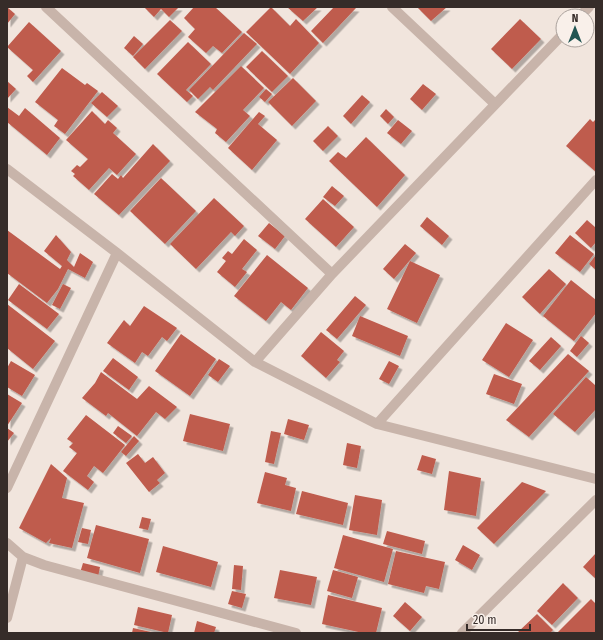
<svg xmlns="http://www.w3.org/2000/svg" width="603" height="640" font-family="'Fira Sans Condensed',sans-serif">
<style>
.building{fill:#bf5b4d;filter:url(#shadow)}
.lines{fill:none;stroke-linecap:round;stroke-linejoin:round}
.street{stroke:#c8b4aa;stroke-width:10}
</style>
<defs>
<filter id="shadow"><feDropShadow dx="3.5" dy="3.5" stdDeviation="0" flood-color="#0004"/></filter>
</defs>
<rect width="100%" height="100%" fill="#f1e5dd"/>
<path class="building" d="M7 7 15 14 7 24Z
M144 7H179L169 17 161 9 154 17Z
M194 7H215L242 32 222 53 213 46 206 53 188 37 195 29 184 18Z
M271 7 290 26 296 19 319 43 290 74 246 32Z
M287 7H318L303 21Z
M334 7 356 8 323 43 311 31Z
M417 7H447L431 21Z
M520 19 541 39 512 69 491 49Z
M170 20 182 31 145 69 133 57Z
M29 22 61 51 33 82 27 76 33 70 7 47Z
M244 33 257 44 213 90 210 87 198 99 189 90Z
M134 36 143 44 133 56 124 48Z
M188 42 211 64 186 90 193 96 187 102 157 74Z
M262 51 288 76 272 92 246 67Z
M241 66 264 88 243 110 250 116 226 142 215 133 217 129 195 112Z
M62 68 85 85 87 83 98 91 65 134 54 126 58 120 35 102Z
M293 78 316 101 292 126 268 102Z
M7 81 16 89 7 99Z
M423 84 436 94 422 110 410 99Z
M266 89 272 94 265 102 259 97Z
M102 92 118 106 107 117 91 103Z
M362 95 370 102 351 124 343 116Z
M7 107 19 116 25 108 60 138 47 155 7 122Z
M386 109 394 117 388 124 380 116Z
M92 111 105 124 108 120 117 128 113 133 136 154 117 175 109 168 89 190 73 176 75 174 71 171 77 165 80 167 88 159 66 140Z
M259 112 265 116 258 124 277 140 252 170 228 148Z
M590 119 593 122 596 119V172L566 146Z
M398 120 412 131 401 144 387 133Z
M328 126 338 136 323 151 313 141Z
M366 137 405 175 377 207 329 161 338 152 346 158Z
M153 144 170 161 119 215 94 194 112 174 118 179 121 175 123 178Z
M161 178 196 211 165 244 130 211Z
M332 186 344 196 335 206 323 197Z
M214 198 244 226 235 236 231 232 196 269 170 244Z
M323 199 354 227 336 247 305 219Z
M427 217 449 236 442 245 420 226Z
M587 220 596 228V242L591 248 575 233Z
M269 223 285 236 275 249 258 236Z
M7 230 60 269 62 266 44 251 56 235 71 252 67 260 74 267 80 253 93 262 85 278 68 269 58 289 47 303 7 273Z
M570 235 594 254 580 272 555 253Z
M244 239 257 250 242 269 247 272 235 287 217 272 226 261 222 258 228 251 232 254Z
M405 244 416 253 394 279 383 269Z
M267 255 308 288 291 310 281 302 266 321 234 296Z
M596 255V270L589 264Z
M410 261 440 275 417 323 387 309Z
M549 269 566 284 540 314 522 297Z
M571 280 596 300V313L574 341 543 316Z
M19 284 59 314 47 329 8 300Z
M63 284 71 288 60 309 52 305Z
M355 296 366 305 337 339 326 330Z
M7 304 55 341 33 369 7 348Z
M144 306 177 328 167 341 162 337 148 356 142 352 135 363 107 343 124 320 130 326Z
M360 316 408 336 400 356 352 336Z
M506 323 533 340 509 377 482 360Z
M321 332 344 351 337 360 340 362 326 378 301 356Z
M181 334 216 359 190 396 155 371Z
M581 336 589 343 577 357 570 351Z
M551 337 561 346 540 370 529 361Z
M568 354 589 371 529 437 506 420Z
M113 358 138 377 129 390 103 371Z
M219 359 230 366 218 382 208 375Z
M11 361 35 375 22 396 7 387V368Z
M389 361 399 366 389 384 379 379Z
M101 372 137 399 149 386 177 407 165 419 156 412 137 436 108 413 106 416 82 398 95 383Z
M494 374 522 384 514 404 486 394Z
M586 377 596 386V409L575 432 553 414Z
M7 394 22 403 7 426Z
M190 414 230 424 223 451 183 441Z
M86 415 125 445 103 473 94 466 87 476 94 482 88 490 63 471 77 453 69 447 73 443 67 439Z
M288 419 309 425 304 440 284 434Z
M118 426 132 436 126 443 113 433Z
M7 428 14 433 7 442Z
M271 431 281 433 274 464 265 462Z
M134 436 139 441 126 456 121 452Z
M347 443 361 446 357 468 343 465Z
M138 454 145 463 153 457 165 473 157 480 160 483 149 492 126 463Z
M422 455 436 459 432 474 417 470Z
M51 464 67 478 62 498 84 503 72 548 49 543 51 538 46 543 19 528Z
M449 471 481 478 476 516 444 510Z
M265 472 287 478 285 485 296 488 291 511 257 503Z
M522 482 546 491 494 544 477 528Z
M302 491 348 503 343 525 296 514Z
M355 495 382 500 377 535 349 530Z
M142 517 151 519 148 530 139 528Z
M96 525 149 539 140 573 87 558Z
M82 528 91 530 88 544 78 542Z
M387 531 425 541 422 554 383 544Z
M343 535 393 549 384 582 334 568Z
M463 545 480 555 472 570 455 560Z
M163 546 218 562 211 587 156 572Z
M396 551 445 562 439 589 426 586 424 593 388 584Z
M596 553V579L583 567Z
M83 563 100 567 98 577 80 573Z
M234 565 243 566 241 590 232 589Z
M280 570 317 577 311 605 274 598Z
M333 570 358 577 352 598 327 591Z
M563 583 578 598 552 625 537 611Z
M232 591 246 594 242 608 228 604Z
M328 595 382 608 376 633H363L322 624Z
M591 599 596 604V633H557Z
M405 602 422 617 410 631 393 616Z
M138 607 172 615 168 633 134 625Z
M537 614 553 630 550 633H517Z
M197 621 216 627 214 633H194Z
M133 628 151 632V633H132Z"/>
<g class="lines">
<path class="street" d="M46 7 332 274
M392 7 495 104
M580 16 589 7
M7 169 117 253 255 362 377 424 596 479
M255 362 332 274 563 34
M377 424 596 180
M7 488 117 253
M7 543 23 557 44 565 296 633
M7 618 23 557
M462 633 596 500"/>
</g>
<rect width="603" height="640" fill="none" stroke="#362c29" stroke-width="16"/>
<g transform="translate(575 28)"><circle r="19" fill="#f9f0ea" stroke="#aba29d"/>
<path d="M0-3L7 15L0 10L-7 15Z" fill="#215552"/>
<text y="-6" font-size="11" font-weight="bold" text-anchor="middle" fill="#362c29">N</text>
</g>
<path d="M467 624v6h63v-6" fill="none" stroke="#362c29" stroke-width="2"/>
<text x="473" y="624" font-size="12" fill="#362c29" stroke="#f9f0ea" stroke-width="3" paint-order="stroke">20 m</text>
</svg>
